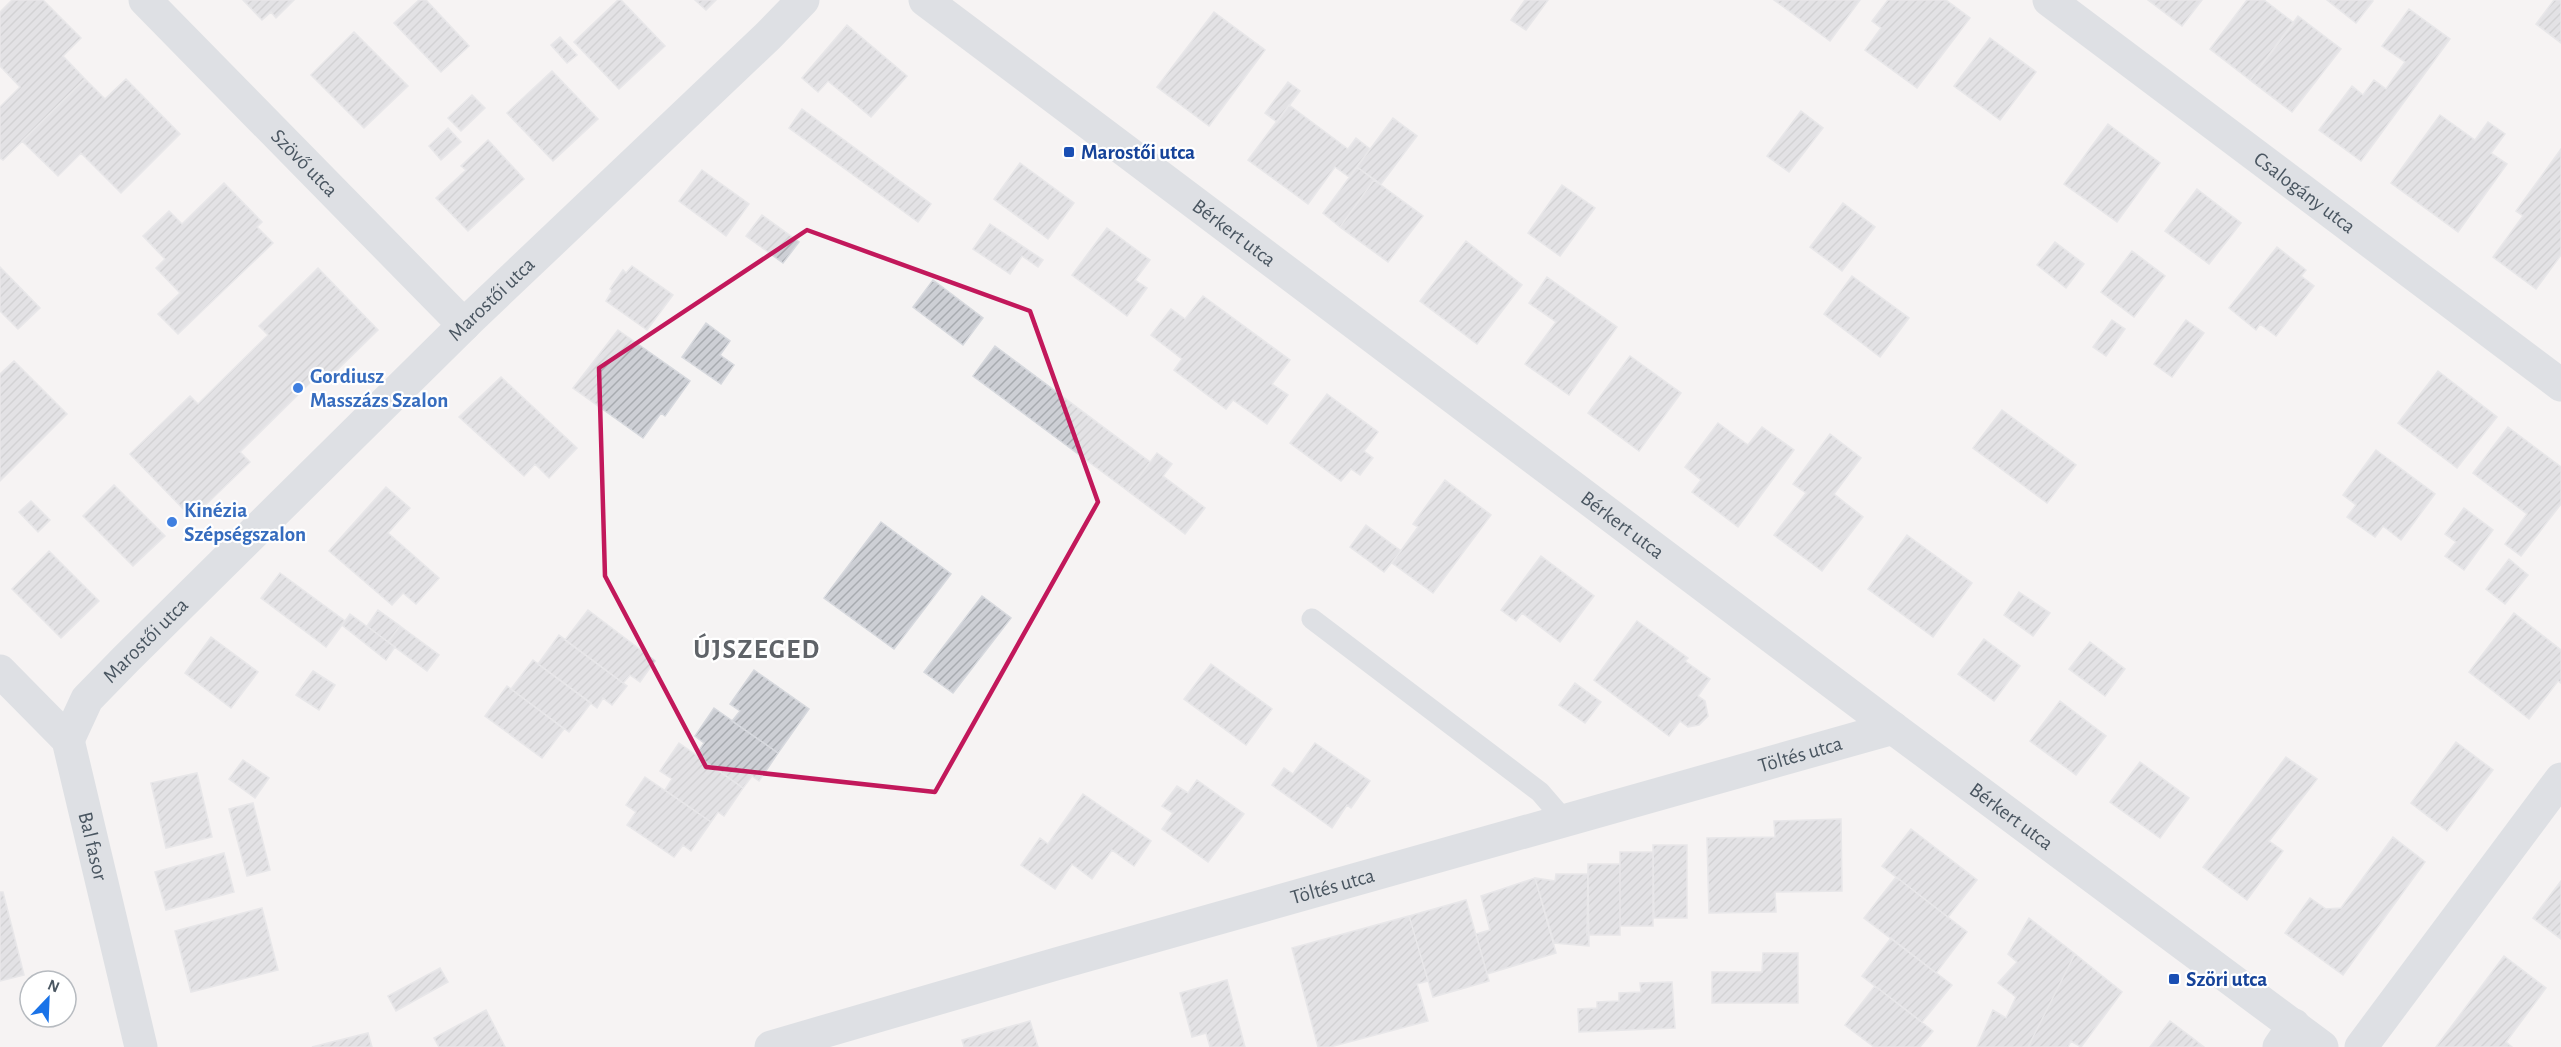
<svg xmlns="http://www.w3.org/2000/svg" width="2561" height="1047" font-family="'Alegreya Sans',sans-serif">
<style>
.building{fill:url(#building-hatch);stroke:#d7d9de;stroke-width:1.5}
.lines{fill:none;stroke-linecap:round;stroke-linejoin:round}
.service{stroke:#c1cad2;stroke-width:21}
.minor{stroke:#c1cad2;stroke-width:33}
.tertiary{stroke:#c1cad2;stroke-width:33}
.marked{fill:none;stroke:#c2185b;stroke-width:4.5;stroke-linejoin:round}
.transit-dot{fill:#1a4fb4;stroke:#fff;stroke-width:2}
.shop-dot{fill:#3f7fe0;stroke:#fff;stroke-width:2}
.labels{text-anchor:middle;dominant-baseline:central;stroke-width:4.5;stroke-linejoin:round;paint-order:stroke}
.transit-label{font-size:21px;font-weight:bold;fill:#164399;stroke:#fff;text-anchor:start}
.street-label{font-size:21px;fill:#4a5661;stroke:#fff}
.shop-label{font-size:21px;font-weight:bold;fill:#366cbe;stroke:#fff;text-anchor:start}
.district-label{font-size:27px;font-weight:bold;letter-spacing:1.5px;fill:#5f6368;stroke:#fff}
</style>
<defs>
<pattern id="building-hatch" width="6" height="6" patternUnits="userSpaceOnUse" patternTransform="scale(1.5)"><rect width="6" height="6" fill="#cdcfd5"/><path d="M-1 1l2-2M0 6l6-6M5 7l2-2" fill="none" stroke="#a8abb0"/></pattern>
</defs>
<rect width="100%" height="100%" fill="#f5f3f3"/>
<path class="building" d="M12 0H43L81 38 63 56 85 79 3 160 0 158V107L20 87 0 66V12Z
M243 0H294L276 18 271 12 262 20Z
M419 0H426L469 46 441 72 394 23Z
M618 0H621L665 46 619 89 574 42Z
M695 0H716L706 10Z
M1525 0H1548L1526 30 1511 20Z
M1774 0H1860L1830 41Z
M1888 0H1946L1970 18 1917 88 1865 50 1881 28 1872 21Z
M2148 0H2202L2182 26Z
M2247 0H2264L2294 23 2250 80 2210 49Z
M2327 0H2371L2373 1 2356 23Z
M2554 0H2561V43L2536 24Z
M2409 9 2450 39 2361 161 2319 130 2352 86 2363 95 2374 80 2386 89 2405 62 2382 46Z
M1214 12 1265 50 1209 126 1157 87Z
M2298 16 2341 49 2292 112 2250 80Z
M847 25 907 76 871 117 828 81 818 92 802 78Z
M354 32 408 86 364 128 311 75Z
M560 37 577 55 567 63 551 45Z
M1990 38 2036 72 2000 120 1954 86Z
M552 71 598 119 553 161 507 113Z
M85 79 105 99 126 79 180 134 121 193 81 153 58 176 22 141Z
M1288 82 1300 91 1277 122 1265 113Z
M472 95 485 108 461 131 448 118Z
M1289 105 1348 149 1356 138 1370 149 1349 177 1335 167 1308 204 1248 160Z
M802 109 931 204 918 222 789 128Z
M1801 111 1823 128 1789 172 1767 156Z
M2440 115 2475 140 2488 122 2505 134 2491 153 2507 164 2458 232 2391 183Z
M1393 118 1417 136 1381 184 1357 167Z
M2108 124 2160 163 2117 222 2064 184Z
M448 128 461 142 441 160 429 146Z
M488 140 524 179 468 231 436 198 466 170 461 166Z
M2561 149V255L2536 289 2493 257 2523 216 2516 211Z
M1020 163 1074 203 1048 239 994 199Z
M1357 167 1374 180 1340 227 1323 213Z
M702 170 749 204 726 236 679 201Z
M1374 180 1423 216 1388 262 1340 227Z
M224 183 262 222 257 227 273 243 178 334 158 314 180 293 156 268 165 259 143 236 169 211 182 224Z
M1562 185 1595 208 1560 256 1528 233Z
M2197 189 2241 223 2209 264 2165 231Z
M1843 203 1875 227 1842 271 1810 247Z
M762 215 799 242 783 263 746 236Z
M990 224 1043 260 1038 267 1022 256 1010 274 973 249Z
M1107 228 1150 260 1135 280 1147 288 1127 316 1072 275Z
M1466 241 1522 285 1477 344 1420 301Z
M2055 242 2084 264 2066 288 2037 265Z
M2277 247 2306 270 2301 276 2314 286 2276 336 2260 324 2256 330 2229 308Z
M2132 251 2165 276 2134 317 2101 292Z
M632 266 673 295 647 330 606 301 612 291 610 289 623 270 626 273Z
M0 267 40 308 18 329 0 311Z
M318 268 378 330 330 377 323 370 240 452 250 462 192 518 130 454 190 396 198 404 268 335 259 326Z
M1852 276 1909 318 1880 357 1824 314Z
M1547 277 1617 327 1569 395 1525 364 1556 322 1529 303Z
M933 280 983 318 963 345 913 307Z
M1203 296 1290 360 1272 384 1288 395 1267 424 1233 400 1226 409 1174 370 1182 359 1151 335 1171 309 1185 319Z
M2112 320 2125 329 2106 356 2093 347Z
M2186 320 2204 333 2172 377 2154 364Z
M706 323 730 341 720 355 734 365 721 384 682 357Z
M618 330 690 381 665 416 661 413 643 438 573 388Z
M995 346 1150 462 1128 491 973 376Z
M1630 356 1681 393 1639 451 1588 413Z
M14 361 67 414 0 481V374Z
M2438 371 2497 417 2457 468 2398 423Z
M501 377 577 448 549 478 535 464 524 476 459 417Z
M1327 394 1378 432 1364 451 1373 458 1360 475 1351 469 1341 481 1290 443Z
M2002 410 2076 465 2047 503 1973 448Z
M1718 423 1748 445 1762 427 1794 450 1738 527 1692 492 1701 480 1685 467Z
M2508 427 2561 467V504L2521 556 2505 544 2527 514 2473 473Z
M1830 434 1861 458 1834 494 1863 517 1822 571 1774 535 1806 493 1793 484Z
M2376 450 2435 494 2401 540 2383 526 2375 537 2347 517 2356 505 2343 495Z
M1157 453 1172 464 1163 476 1205 508 1185 534 1128 491Z
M1445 480 1491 515 1433 593 1392 563 1418 527 1413 524Z
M114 485 165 536 133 566 83 516Z
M386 487 410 508 388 533 439 578 416 604 403 593 392 605 329 551Z
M31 501 50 520 38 532 19 512Z
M2464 508 2493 530 2464 570 2445 556 2456 542 2445 534Z
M881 522 951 574 894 649 824 598Z
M1366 525 1401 551 1384 572 1350 547Z
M1907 535 1972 583 1933 637 1868 589Z
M49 551 99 601 61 638 12 589Z
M1541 556 1594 596 1560 642 1522 613 1516 621 1501 610Z
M2509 559 2528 575 2505 604 2486 589Z
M280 573 345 621 326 647 261 598Z
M2019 592 2050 613 2033 636 2004 615Z
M982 596 1011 618 953 693 924 672Z
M378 610 400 626 388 642 367 626Z
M588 610 655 661 640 682 630 675 623 683 565 640Z
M2514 613 2561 650V683L2558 681 2529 719 2469 672Z
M350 614 395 647 386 660 342 625Z
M1637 621 1688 658 1685 661 1710 679 1698 696 1705 701 1708 716 1699 725 1688 727 1680 721 1669 736 1594 680Z
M400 626 439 655 427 671 388 642Z
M559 635 627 686 612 705 603 698 597 708 538 664Z
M211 637 258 672 231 708 185 673Z
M1984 639 2020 666 1994 701 1958 674Z
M2090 642 2125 669 2105 696 2069 669Z
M533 660 591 703 569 732 511 689Z
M1211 664 1272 709 1246 745 1184 699Z
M754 670 809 709 778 753 732 721 740 711 730 704Z
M313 671 335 685 319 710 296 695Z
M1575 683 1601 702 1585 723 1559 705Z
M507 686 564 729 542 758 485 716Z
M2060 701 2106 736 2076 775 2030 741Z
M714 708 778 753 759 781 752 776 743 788 696 755 704 743 695 736Z
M2456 742 2493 770 2447 831 2411 803Z
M679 743 743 788 724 816 718 812 711 822 665 790 672 779 660 771Z
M1315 743 1370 781 1351 808 1347 805 1332 828 1272 785 1284 768 1293 774Z
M2286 757 2317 779 2269 841 2283 851 2247 900 2203 867Z
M243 760 269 778 255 798 229 779Z
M2140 762 2189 798 2160 838 2110 802Z
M197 773 212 837 166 848 151 783Z
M645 777 711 822 691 851 683 845 674 857 627 825 636 812 626 805Z
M1197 780 1244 814 1208 862 1162 829 1173 813 1162 806 1177 786 1188 793Z
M1083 794 1151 841 1134 866 1112 850 1092 879 1072 864 1055 889 1021 865 1040 838 1048 844Z
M253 803 270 870 247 876 229 809Z
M1841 819 1842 891 1775 892 1776 912 1709 913 1707 838 1775 837 1774 821Z
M1911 829 1977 880 1948 917 1882 866Z
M2393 837 2425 862 2343 975 2285 933 2310 898 2326 909 2341 908Z
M1653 845H1687V918H1654Z
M1620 852H1653V926H1620Z
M224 853 234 892 166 910 155 872Z
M1588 864H1620V935H1587Z
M1556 874H1588L1589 946 1554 943 1535 878 1555 881Z
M1896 877 1967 932 1936 973 1864 918Z
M1535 878 1556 953 1487 974 1476 934 1490 930 1481 896Z
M2561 881V939L2533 918Z
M0 892H3L24 975 0 981Z
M1466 900 1489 981 1433 997 1409 916Z
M262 908 278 970 191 992 175 931Z
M1409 916 1428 981 1417 984 1428 1021 1330 1047H1318L1292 948Z
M2029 918 2075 954 2028 1047H1977L1993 1010 2006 1018 2016 997 1998 983 2017 962 2008 954Z
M1891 938 1952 985 1922 1022 1862 976Z
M1763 953H1798V1003H1712V972H1762Z
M2075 954 2122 992 2081 1047 2071 1041 2068 1047H2028Z
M2504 956 2546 988 2506 1042 2512 1047H2436Z
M440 968 448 982 396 1011 388 996Z
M1227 980 1245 1047H1210L1206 1033 1192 1037 1180 993Z
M1672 982 1675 1028 1579 1032 1578 1009 1597 1008V1002L1619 1001V993L1641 992 1640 983Z
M1875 986 1933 1031 1920 1047H1874L1845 1025Z
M486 1010 505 1047H439L434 1038Z
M1030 1021 1038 1047H964L962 1040Z
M2170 1021 2195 1040 2190 1047H2150Z
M368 1033 372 1047H312Z
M2195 1040 2204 1047H2190Z"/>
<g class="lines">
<path class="service" d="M1312 619 1540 792 1565 821"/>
<g class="minor">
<path id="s1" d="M145 0 464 325"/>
<path id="s2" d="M2049 0 2561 385"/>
<path id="s3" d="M0 671 68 740 141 1047"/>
<path id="s4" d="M68 740 87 699 126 659 471 318 768 36 803 0"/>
<path id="s5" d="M771 1047 1056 964 1893 728"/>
<path d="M2279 1047 2294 1025"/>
<path d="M2361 1047 2561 779"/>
</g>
<path class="tertiary" id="s6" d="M925 0 1893 728 2322 1047"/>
</g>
<path d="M0 0H2561V1047H0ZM807 230 1030 311 1098 502 935 792 706 767 605 576 599 368Z" fill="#f5f3f3" fill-opacity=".55" fill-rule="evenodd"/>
<path class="marked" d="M807 230 1030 311 1098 502 935 792 706 767 605 576 599 368Z"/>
<g class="transit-dot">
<rect x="1063" y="146" width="12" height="12" rx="3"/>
<rect x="2168" y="973" width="12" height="12" rx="3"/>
</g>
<g class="shop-dot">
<circle cx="298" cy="388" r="6"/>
<circle cx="172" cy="522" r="6"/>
</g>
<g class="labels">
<g class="transit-label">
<text x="1081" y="152">Marostői utca</text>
<text x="2186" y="979">Szöri utca</text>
</g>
<g class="street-label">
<text stroke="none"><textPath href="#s1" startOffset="228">Szövő utca</textPath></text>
<text stroke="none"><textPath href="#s2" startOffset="320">Csalogány utca</textPath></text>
<text stroke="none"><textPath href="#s6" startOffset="387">Bérkert utca</textPath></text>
<text stroke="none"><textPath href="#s4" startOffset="614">Marostői utca</textPath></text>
<text stroke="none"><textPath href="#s6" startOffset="873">Bérkert utca</textPath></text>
<text stroke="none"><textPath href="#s4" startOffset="128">Marostői utca</textPath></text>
<text stroke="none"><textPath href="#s5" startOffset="1070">Töltés utca</textPath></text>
<text stroke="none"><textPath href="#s6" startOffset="1359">Bérkert utca</textPath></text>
<text stroke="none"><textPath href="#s3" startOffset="206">Bal fasor</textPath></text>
<text stroke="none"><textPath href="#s5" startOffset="584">Töltés utca</textPath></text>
</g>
<g class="shop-label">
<text x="310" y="376">Gordiusz<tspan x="310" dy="24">Masszázs Szalon</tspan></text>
<text x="184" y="510">Kinézia<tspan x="184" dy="24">Szépségszalon</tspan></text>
</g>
<g class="district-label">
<text x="757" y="649">ÚJSZEGED</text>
</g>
</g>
<g transform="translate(48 999) rotate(23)"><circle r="28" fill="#ffffff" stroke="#b7bbc0" stroke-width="1.5"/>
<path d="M0-4.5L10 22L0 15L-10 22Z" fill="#1a73e8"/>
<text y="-9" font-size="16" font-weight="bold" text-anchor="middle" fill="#4a5661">N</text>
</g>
</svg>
